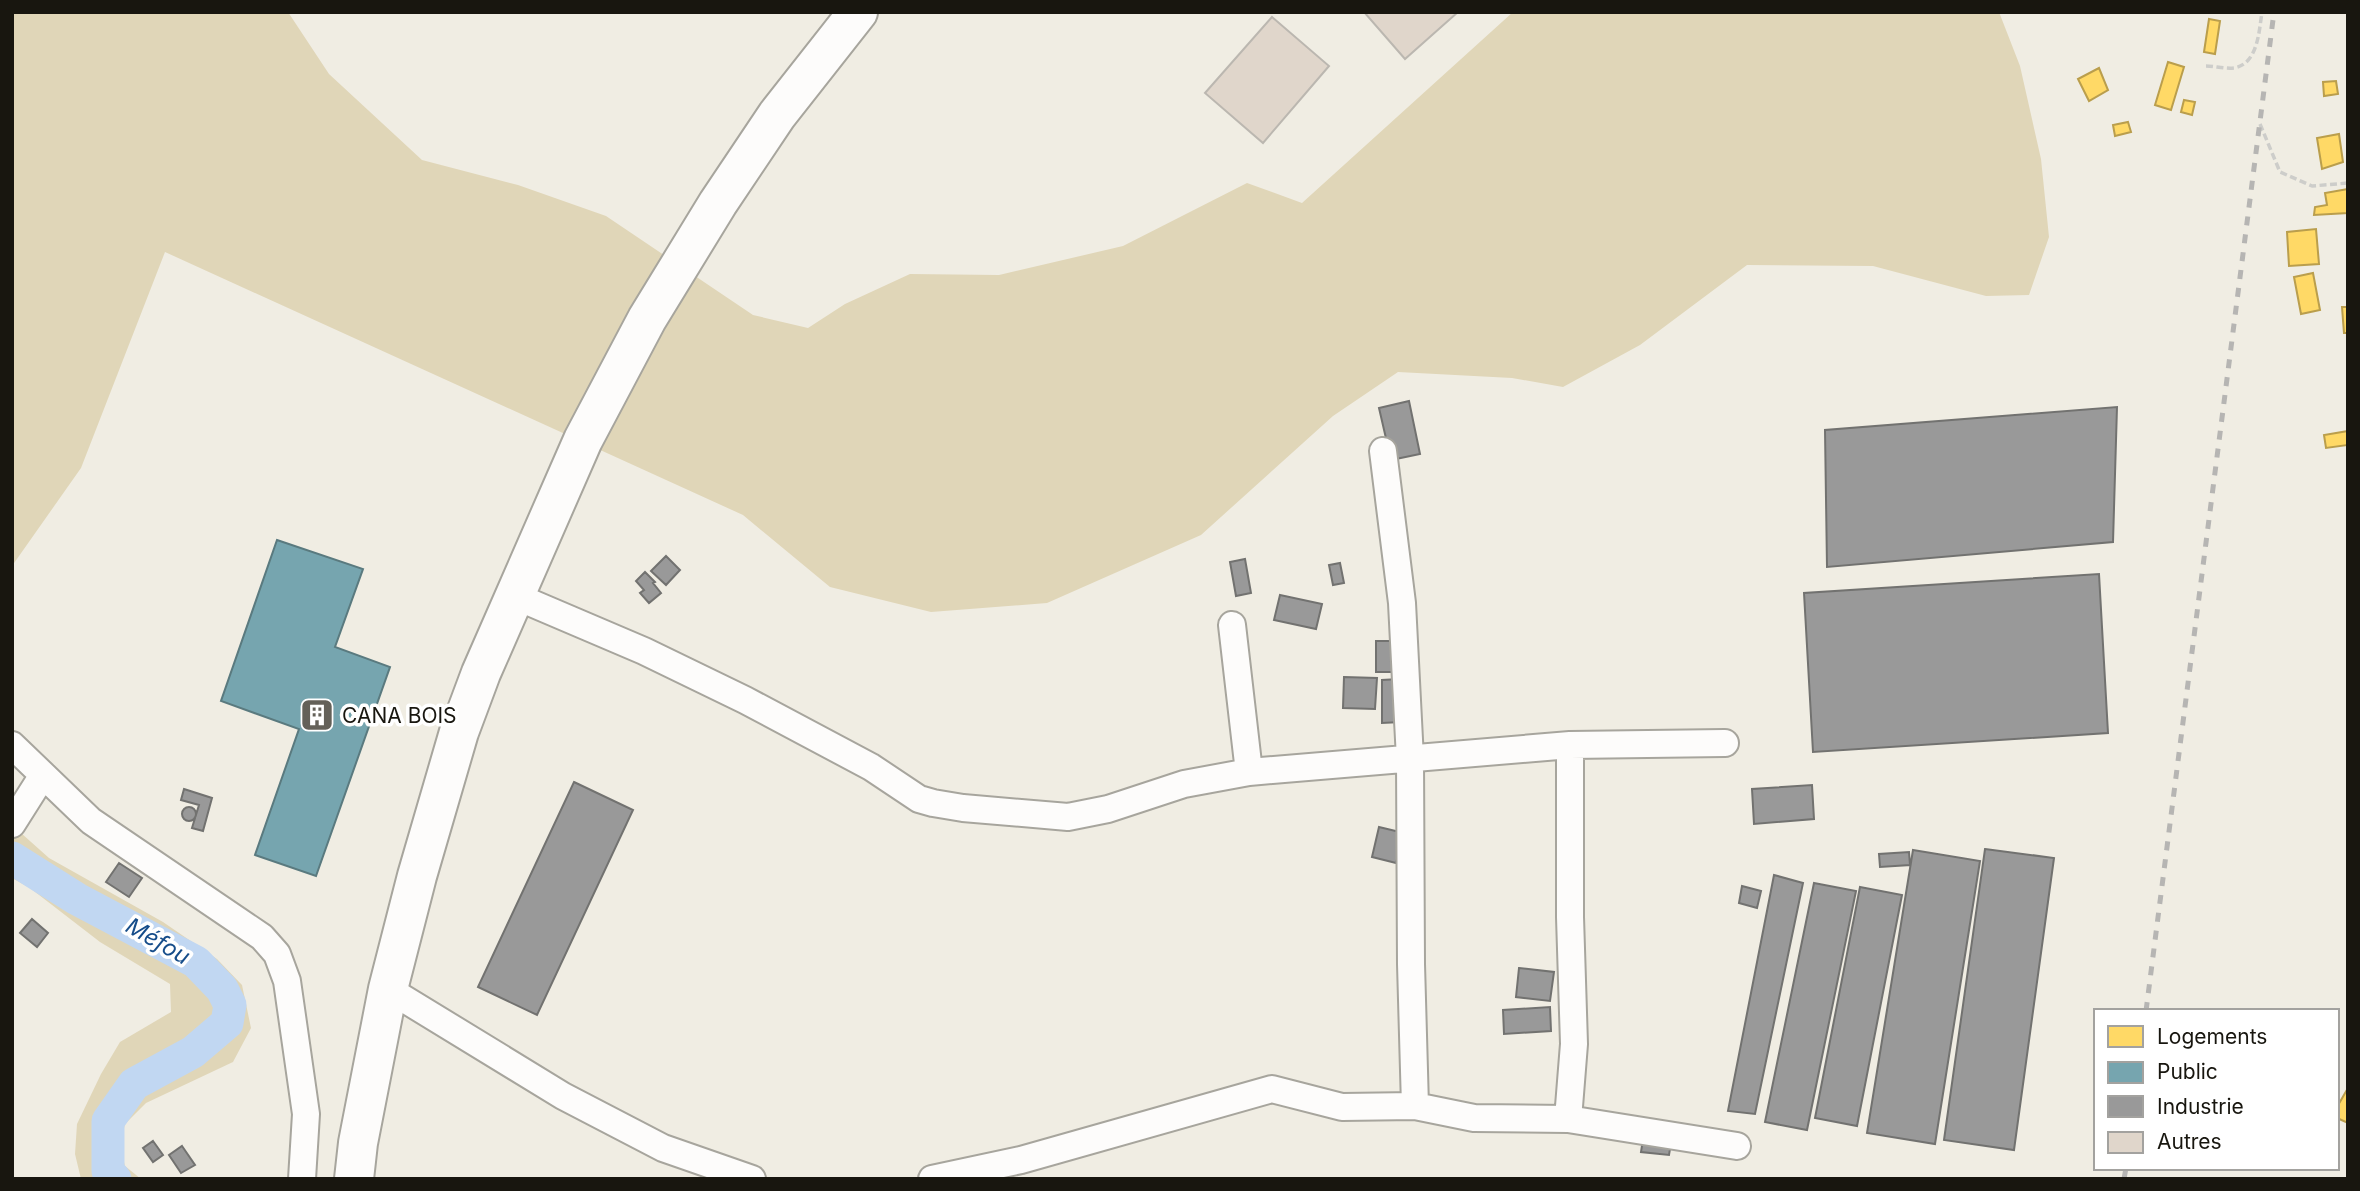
<svg xmlns="http://www.w3.org/2000/svg" width="2360" height="1191" font-family="Inter,sans-serif">
<style>
.green{fill:#e0d6b8}
.homes{fill:#ffd966;stroke:#ba9e4c;stroke-width:2}
.public{fill:#76a5af;stroke:#5a7a7f;stroke-width:2}
.industry{fill:#999;stroke:#727270;stroke-width:2}
.lines{fill:none;stroke-linecap:round;stroke-linejoin:round}
.river{stroke:#c1d7f2;stroke-width:33}
.building{fill:#e0d6cb;stroke:#bbb7b0;stroke-width:2}
.minor-casing{stroke:#a7a59d;stroke-width:30}
.highway-casing{stroke:#a7a59d;stroke-width:42}
.path{stroke:#cdcdca;stroke-width:3.5;stroke-dasharray:7 3.5;stroke-linecap:butt}
.minor{stroke:#fdfcfb;stroke-width:26}
.highway{stroke:#fdfcfb;stroke-width:38}
.rail{stroke:#b6b5b3;stroke-width:5;stroke-dasharray:9 9;stroke-linecap:butt}
.labels{text-anchor:middle;dominant-baseline:central;stroke-width:7;stroke-linejoin:round;paint-order:stroke}
.poi-label{font-size:21px;fill:#18160f;stroke:#fff;text-anchor:start}
.water-label{font-size:23px;font-style:italic;fill:#164d8a;stroke:#fff}
</style>
<rect width="100%" height="100%" fill="#f0ede3"/>
<path class="green" d="M12 12H288L329 74 422 160 518 185 606 216 753 315 808 328 845 304 910 274 999 275 1123 246 1247 183 1302 203 1513 12H1999L2020 66 2041 159 2049 237 2029 295 1986 296 1873 266 1747 265 1640 345 1563 387 1512 378 1398 372 1333 416 1201 535 1047 603 931 612 830 587 743 515 165 252 81 468 12 566Z
M12 825 49 858 163 922 217 959 242 985 251 1028 233 1062 146 1103 125 1124 120 1146 125 1166 141 1179H81L75 1154 77 1124 101 1074 120 1042 171 1012 170 984 100 942 30 888 12 878Z"/>
<path class="homes" d="M2209 19 2220 21 2215 54 2204 52Z
M2168 62 2184 67 2171 110 2155 105Z
M2099 68 2108 90 2089 101 2078 79Z
M2336 81 2338 94 2324 96 2323 82Z
M2184 100 2195 102 2192 115 2181 112Z
M2128 122 2131 132 2115 136 2113 125Z
M2339 134 2343 162 2322 169 2317 138Z
M2348 189V213L2314 215 2315 207 2327 205 2325 193Z
M2316 229 2319 264 2289 266 2287 232Z
M2313 273 2320 310 2301 314 2294 277Z
M2342 307H2348V333H2344Z
M2348 431V445L2326 448 2324 435Z
M2348 1088V1123L2337 1118V1107Z"/>
<path class="public" d="M277 540 363 569 335 647 390 667 316 876 255 855 299 729 221 701Z"/>
<path class="industry" d="M1409 401 1420 454 1391 460 1379 408Z
M2117 407 2113 542 1827 567 1825 430Z
M666 556 680 570 666 585 651 571Z
M1245 559 1251 593 1236 596 1230 562Z
M1340 563 1344 583 1333 585 1329 565Z
M645 572 655 582 653 583 661 593 649 603 640 593 644 590 636 581Z
M2099 574 2108 733 1813 752 1804 593Z
M1280 595 1322 604 1316 629 1274 620Z
M1376 641H1398V672H1376Z
M1344 677 1377 678 1375 709 1343 708Z
M1399 679 1401 722 1382 723V680Z
M574 782 633 810 537 1015 478 987Z
M1812 785 1814 819 1754 824 1752 789Z
M184 789 212 798 203 831 192 828 199 805 181 800Z
M182 814a7 7 0 1 1 14 0a7 7 0 1 1-14 0Z
M1379 827 1404 833 1396 863 1372 857Z
M1985 849 2054 858 2014 1150 1944 1140Z
M1913 850 1980 861 1935 1144 1867 1133Z
M1909 852 1910 865 1880 867 1879 854Z
M119 863 142 878 129 897 106 882Z
M1774 875 1803 883 1755 1114 1728 1111Z
M1814 883 1856 891 1807 1130 1765 1122Z
M1742 886 1761 891 1757 908 1739 903Z
M1860 887 1902 895 1857 1126 1815 1118Z
M32 919 48 933 37 947 20 933Z
M1519 968 1554 972 1550 1001 1516 997Z
M1550 1007 1551 1031 1504 1034 1503 1010Z
M1643 1139 1671 1143 1669 1155 1641 1152Z
M153 1141 163 1155 153 1162 143 1148Z
M182 1146 195 1165 181 1173 169 1155Z"/>
<g class="lines">
<path class="river" d="M12 858 77 899 196 962 222 989 230 1005 227 1023 193 1052 134 1084 108 1121V1171L115 1179"/>
</g>
<path class="building" d="M1364 12H1458L1405 59Z
M1272 17 1329 66 1263 143 1205 93Z"/>
<g class="lines">
<defs>
<path id="minor" d="M1383 451 1402 603 1410 759 1411 964 1415 1106
M515 596 644 651 745 700 871 767 919 799 933 803 963 808 1068 817 1108 809 1184 784 1249 772 1570 745 1725 743
M1232 625 1249 772
M12 745 91 821 262 937 277 954 287 981 306 1114 302 1179
M12 824 43 775
M388 989 563 1096 663 1148 752 1179
M1568 1119 1574 1044 1570 917V745
M932 1179 1021 1160 1272 1089 1342 1107 1415 1106 1474 1118 1568 1119 1737 1146"/>
<path id="highway" d="M354 1179 358 1143 388 989 417 876 459 732 481 673 583 440 647 319 718 203 777 115 858 12"/>
</defs>
<use href="#minor" class="minor-casing"/>
<use href="#highway" class="highway-casing"/>
<path class="path" d="M2206 66C2214 66 2225 69 2234 68 2258 64 2259 31 2262 12
M2260 124 2280 172 2312 186 2348 183"/>
<use href="#minor" class="minor"/>
<use href="#highway" class="highway"/>
<path class="rail" d="M2146 1011 2274 12
M2124 1179 2126 1168"/>
</g>
<defs>
<symbol id="building-square" viewBox="-11 -11 22 22"><rect x="-9" y="-9" width="18" height="18" rx="4" fill="#646159" stroke="#fff"/><path d="M-4-6H4V6H1V3H-1V6H-4ZM-2.5-4.3h1.7v1.8h-1.7ZM.8-4.3h1.7v1.8H.8ZM-2.5-1h1.7V.8h-1.7ZM.8-1h1.7V.8H.8Z" fill="#fff"/></symbol>
</defs>
<g fill-rule="evenodd">
<use href="#building-square" x="298" y="696" width="38" height="38"/>
</g>
<g class="labels">
<g class="poi-label">
<text x="342" y="715">CANA BOIS</text>
</g>
<g class="water-label">
<text transform="translate(158 941) rotate(30)">Méfou</text>
</g>
</g>
<rect width="2360" height="1191" fill="none" stroke="#18160f" stroke-width="28"/>
<rect x="2094" y="1009" width="245" height="161" fill="#ffffff" stroke="#a3a29f" stroke-width="2"/>
<rect x="2108" y="1026" width="35" height="21" fill="#ffd966" stroke="#a3a29f" stroke-width="2"/>
<text x="2157" y="1044" font-size="21" fill="#18160f">Logements</text>
<rect x="2108" y="1062" width="35" height="21" fill="#76a5af" stroke="#a3a29f" stroke-width="2"/>
<text x="2157" y="1079" font-size="21" fill="#18160f">Public</text>
<rect x="2108" y="1096" width="35" height="21" fill="#999999" stroke="#a3a29f" stroke-width="2"/>
<text x="2157" y="1114" font-size="21" fill="#18160f">Industrie</text>
<rect x="2108" y="1132" width="35" height="21" fill="#e0d6cb" stroke="#a3a29f" stroke-width="2"/>
<text x="2157" y="1149" font-size="21" fill="#18160f">Autres</text>
</svg>
